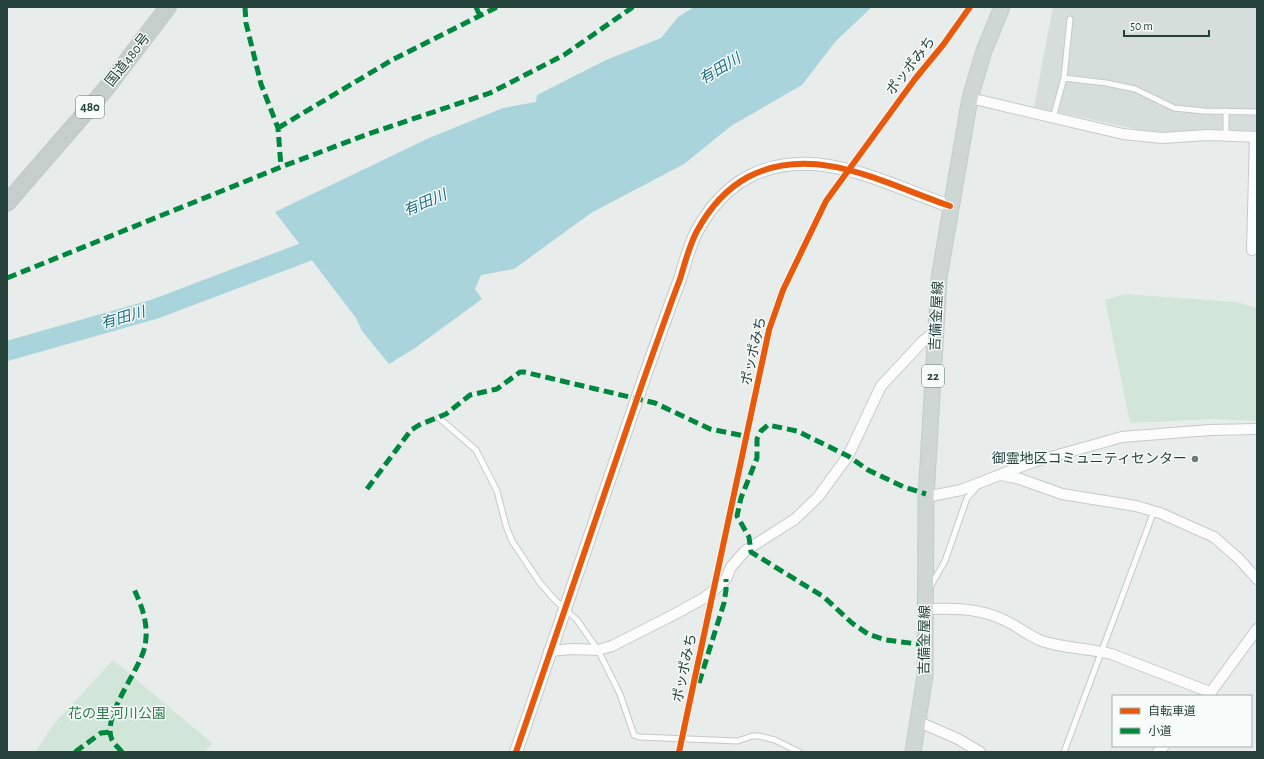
<svg xmlns="http://www.w3.org/2000/svg" width="1264" height="759" font-family="'Alegreya Sans','Noto Sans JP',sans-serif">
<style>
.built{fill:#d6dedb}
.green{fill:#d1e6d8}
.water{fill:#a9d4db}
.lines{fill:none;stroke-linecap:round;stroke-linejoin:round}
.river{stroke:#a9d4db;stroke-width:20}
.service-casing{stroke:#c5cac8;stroke-width:7}
.minor-casing{stroke:#c5cac8;stroke-width:12}
.tertiary-casing{stroke:#c5cac8;stroke-width:14}
.primary-casing{stroke:#c3ccc9;stroke-width:17}
.trunk-casing{stroke:#c3ccc9;stroke-width:18}
.service{stroke:#fcfcfc;stroke-width:5}
.minor{stroke:#fcfcfc;stroke-width:10}
.tertiary{stroke:#fcfcfc;stroke-width:12}
.primary{stroke:#cfd7d5;stroke-width:15}
.trunk{stroke:#c6cecc;stroke-width:16}
.quiet{stroke:#00873e;stroke-width:5;stroke-dasharray:10 5;stroke-linecap:butt}
.cycleway-casing{stroke:#f7fbf9;stroke-width:8}
.cycleway{stroke:#e8590c;stroke-width:6}
.poi-dot{fill:#697e78;stroke:#f7fbf9;stroke-width:1.5}
.labels{text-anchor:middle;dominant-baseline:central;stroke-width:3;stroke-linejoin:round;paint-order:stroke}
.shield{fill:#f7fbf9;stroke:#637a73;stroke-width:1}
.shield-label{font-size:13px;font-weight:bold;fill:#24423a}
.street-label{font-size:14px;fill:#24423a;stroke:#f7fbf9}
.poi-label{font-size:14px;fill:#24423a;stroke:#f7fbf9;text-anchor:end}
.park-label{font-size:14px;fill:#2d7a4b;stroke:#f7fbf9}
.water-label{font-size:15px;font-style:italic;fill:#1c6f80;stroke:#f7fbf9}
</style>
<rect width="100%" height="100%" fill="#e8edeb"/>
<path class="built" d="M1053 7H1257V133L1232 130 1165 134 1149 132 1034 107Z"/>
<path class="green" d="M1124 294 1236 302 1257 308V421L1214 419 1130 423 1105 300Z
M113 660 212 743 205 752H35L54 724Z"/>
<path class="water" d="M694 7H872L835 42 802 85 731 126 684 164 591 213 514 269 481 275 475 289 482 299 415 348 389 364 362 331 356 318 275 212 429 138 503 108 536 102 537 95 606 60 661 38 678 17Z"/>
<g class="lines">
<path class="river" d="M7 351 155 309 332 242"/>
<defs>
<path id="service" d="M1064 78 1106 83 1135 89 1174 108 1204 111 1257 112
M1226 111V136
M1053 118 1064 78 1070 19
M439 418 476 450 497 491 506 526 512 541 540 583 555 600 577 620 598 650 620 694 634 735 639 737 738 741 752 736H759L775 740 799 752
M930 587 945 561 967 498 976 488
M1064 752 1154 511"/>
<path id="minor" d="M970 98 1123 134 1162 138 1208 135 1257 137
M1252 250 1255 137
M1001 475 1020 479 1062 494 1136 506 1160 513 1214 537 1239 559 1257 579
M926 497 961 490 1033 462 1122 437 1210 430 1257 429
M926 609C953 608 979 608 1004 620 1018 626 1028 636 1042 641 1066 649 1089 648 1111 654L1210 692
M549 651 573 649 598 650 612 646 675 614 704 598 714 590 726 579 731 567 745 551 795 519 818 497 848 456 881 386 923 341 936 331
M1208 696 1257 629
M919 722 958 739 980 752
M1158 752 1164 746"/>
<path id="tertiary" d="M516 752C557 631 598 510 640 390 653 353 666 316 680 279 685 263 689 246 697 231 709 209 726 189 748 177 815 142 887 185 950 206"/>
<path id="primary" d="M913 752 925 676 926 497 939 278 970 98 984 51 1002 7"/>
<path id="trunk" d="M7 203 104 91 168 7"/>
</defs>
<use href="#service" class="service-casing"/>
<use href="#minor" class="minor-casing"/>
<use href="#tertiary" class="tertiary-casing"/>
<use href="#primary" class="primary-casing"/>
<use href="#trunk" class="trunk-casing"/>
<use href="#service" class="service"/>
<use href="#minor" class="minor"/>
<use href="#tertiary" class="tertiary"/>
<use href="#primary" class="primary"/>
<use href="#trunk" class="trunk"/>
<path class="quiet" d="M245 7 246 23 261 84 278 128 281 167
M476 7 480 16
M278 128 392 60 497 7
M7 278 281 167 368 134 490 93 564 55 633 7
M367 489 411 430 419 425 446 414 470 395 497 389 520 372H524L655 403 710 429 750 437
M926 645 886 640 868 634 852 623 824 597 751 552 749 537 737 516 741 498 757 458V439L761 431 768 425 797 431 848 456 868 470 904 487 926 494
M699 683 724 603 726 590V579
M75 752 101 733 111 732
M122 752C119 748 114 744 112 740 101 716 140 671 145 646 149 624 142 606 133 587"/>
<defs>
<path id="cycleway" d="M516 752C557 631 598 510 640 390 653 353 666 316 680 279 685 263 689 246 697 231 709 209 726 189 748 177 815 142 887 185 950 206
M679 752 769 330 783 290 826 201 915 79 943 45 970 7"/>
</defs>
<use href="#cycleway" class="cycleway-casing"/>
<use href="#cycleway" class="cycleway"/>
</g>
<circle class="poi-dot" cx="1195" cy="459" r="4"/>
<g class="labels">
<g class="shield">
<rect x="76" y="96" width="28" height="22" rx="3"/>
<rect x="922" y="365" width="22" height="22" rx="3"/>
</g>
<g class="shield-label">
<text x="90" y="107">480</text>
<text x="933" y="376">22</text>
</g>
<g class="street-label">
<text transform="translate(128 60) rotate(-52)">国道480号</text>
<text transform="translate(911 66) rotate(-52)">ポッポみち</text>
<text transform="translate(937 316) rotate(-87)">吉備金屋線</text>
<text transform="translate(754 351) rotate(-77)">ポッポみち</text>
<text transform="translate(925 640) rotate(-89)">吉備金屋線</text>
<text transform="translate(685 668) rotate(-78)">ポッポみち</text>
</g>
<g class="poi-label">
<text x="1187" y="459">御霊地区コミュニティセンター</text>
</g>
<g class="park-label">
<text x="117" y="714">花の里河川公園</text>
</g>
<g class="water-label">
<text transform="translate(720 69) rotate(-31)">有田川</text>
<text transform="translate(425 203) rotate(-23)">有田川</text>
<text transform="translate(123 318) rotate(-16)">有田川</text>
</g>
</g>
<rect width="1264" height="759" fill="none" stroke="#24423a" stroke-width="16"/>
<rect x="1112" y="695" width="140" height="52" fill="#f7fbf9" stroke="#a3b1ad"/>
<rect x="1120" y="708" width="20" height="6" fill="#e8590c" stroke="#a3b1ad"/>
<text x="1148" y="715" font-size="12" fill="#24423a">自転車道</text>
<rect x="1120" y="728" width="20" height="6" fill="#00873e" stroke="#a3b1ad"/>
<text x="1148" y="735" font-size="12" fill="#24423a">小道</text>
<path d="M1124 30v6h85v-6" fill="none" stroke="#24423a" stroke-width="2"/>
<text x="1130" y="30" font-size="12" fill="#24423a" stroke="#f7fbf9" stroke-width="3" paint-order="stroke">50 m</text>
</svg>
